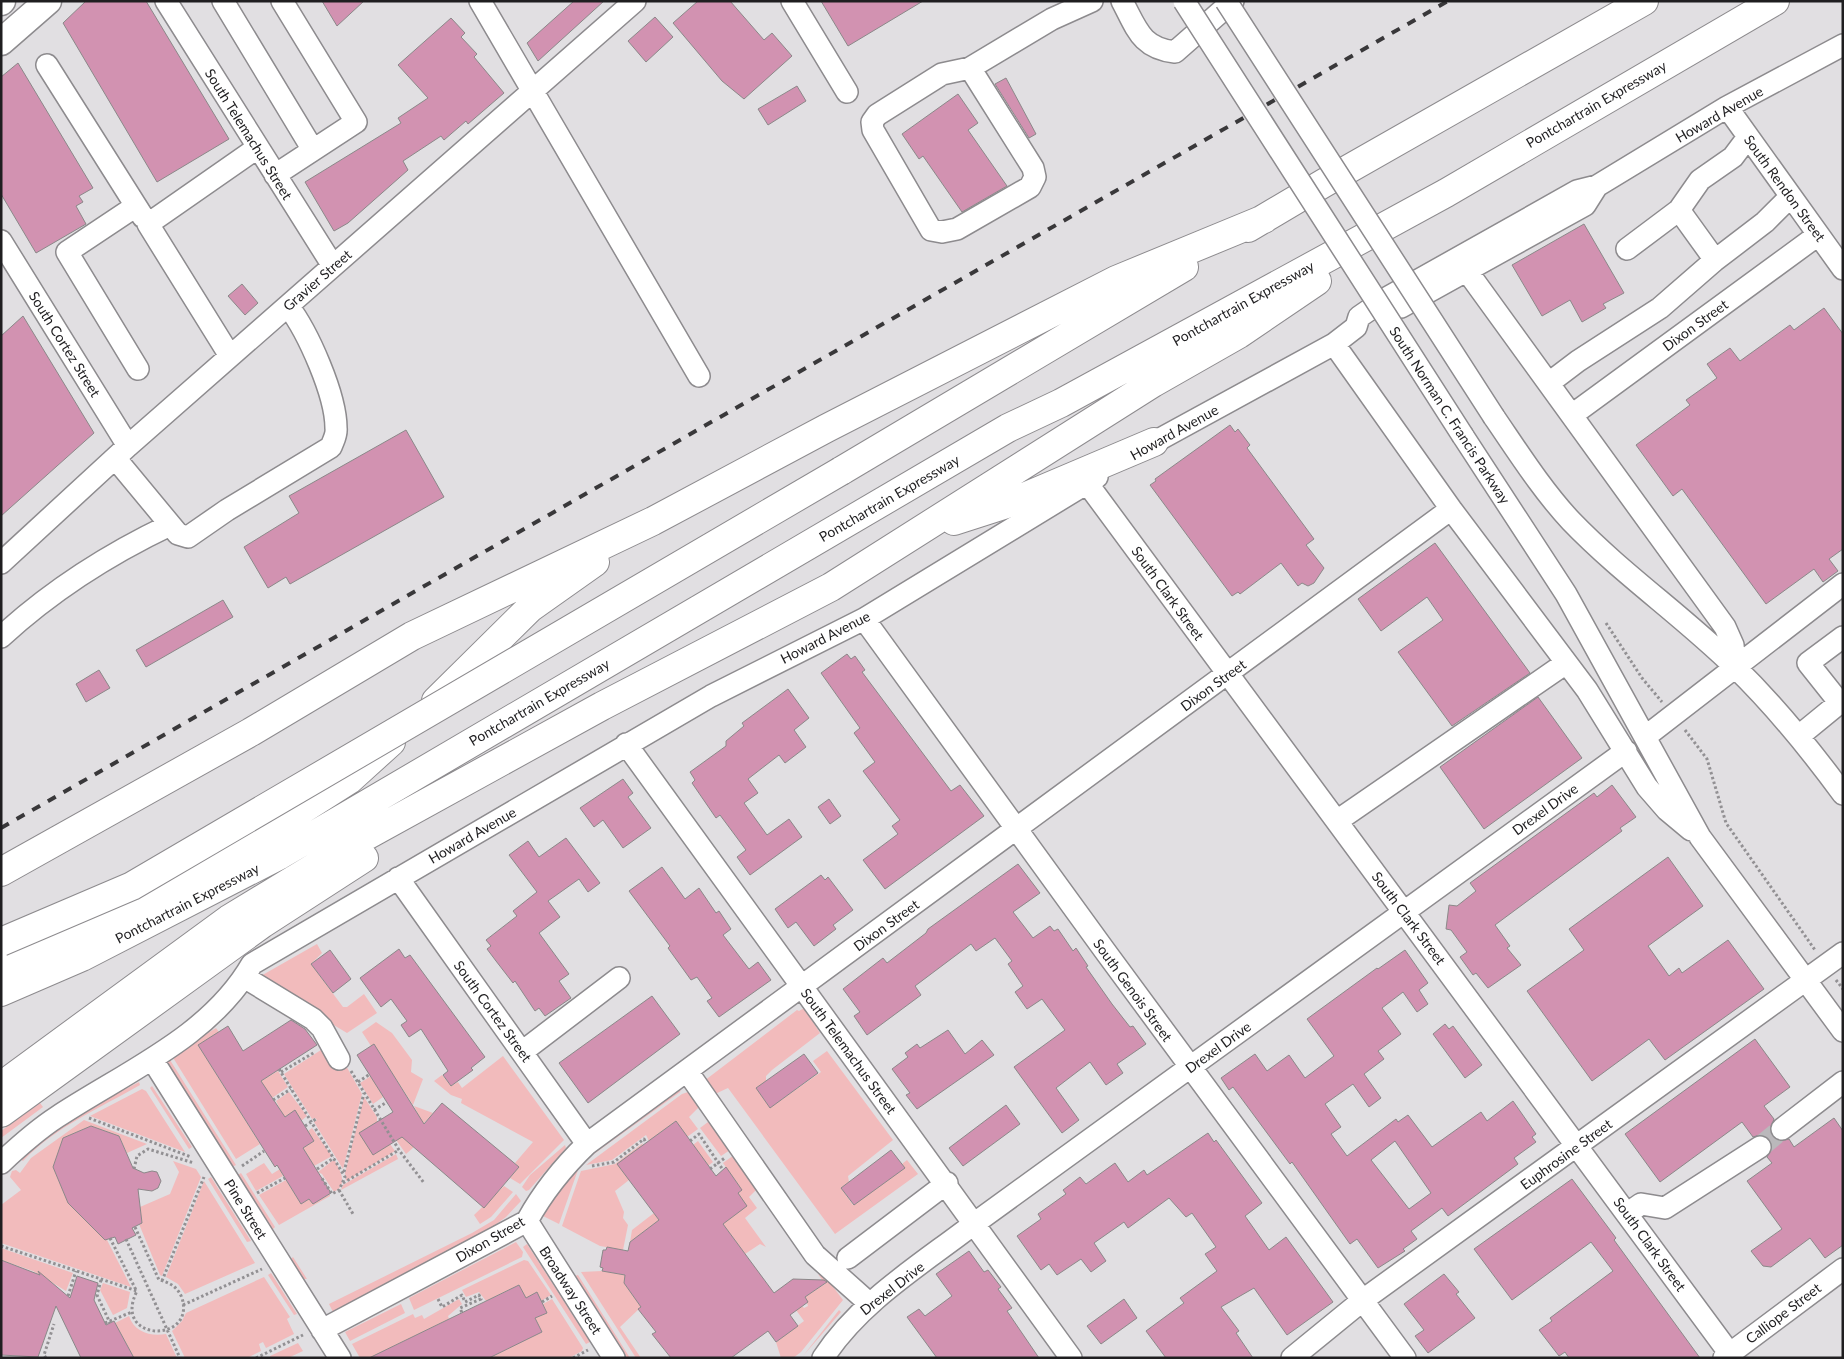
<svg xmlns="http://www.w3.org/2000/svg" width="1844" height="1359" font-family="Lato,sans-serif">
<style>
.green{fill:#f2bbbc}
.building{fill:#d292b1;stroke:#8b8889;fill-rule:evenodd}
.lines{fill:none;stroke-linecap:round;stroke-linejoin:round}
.minor-tunnel{stroke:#bab8bb;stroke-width:21;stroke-dasharray:21 11;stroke-linecap:butt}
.minor-casing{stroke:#8d8b8e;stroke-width:24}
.major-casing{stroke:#8d8b8e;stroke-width:29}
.highway-casing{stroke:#8d8b8e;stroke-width:30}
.path{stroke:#929093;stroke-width:3;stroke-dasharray:2.5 2.5;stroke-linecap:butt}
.minor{stroke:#fff;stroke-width:21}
.major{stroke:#fff;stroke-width:26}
.highway{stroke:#fff;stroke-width:28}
.rail{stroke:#39383a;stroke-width:4;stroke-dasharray:9 9;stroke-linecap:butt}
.minor-bridge-casing{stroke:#8d8b8e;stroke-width:24;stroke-linecap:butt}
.highway-bridge-casing{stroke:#8d8b8e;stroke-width:30;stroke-linecap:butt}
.minor-bridge{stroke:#fff;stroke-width:21}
.highway-bridge{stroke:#fff;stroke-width:28}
.labels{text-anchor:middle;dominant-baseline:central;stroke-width:4;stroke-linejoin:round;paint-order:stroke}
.street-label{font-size:14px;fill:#1f1e20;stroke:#fff}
</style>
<rect width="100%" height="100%" fill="#e1dfe2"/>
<path class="green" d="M317 944 322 953 311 964 343 1007H347L364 994 377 1013 347 1033 259 980V977Z
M804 1008 820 1033 772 1070 766 1076V1081L757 1088 771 1107 821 1072 813 1061 827 1051 893 1140 848 1176 849 1182 841 1188 853 1205 904 1168 902 1164 907 1160 918 1174 835 1234 728 1088 715 1094 704 1081 797 1010 799 1011Z
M376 1022 392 1033 412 1060 411 1072 423 1079 413 1105 374 1045 371 1046 362 1032Z
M216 1028 219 1032 198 1045 260 1144 236 1159 172 1056Z
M324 1048 345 1064 362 1094 343 1169 314 1122 317 1120 315 1118 312 1119 284 1074Z
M503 1056 564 1140 520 1184 510 1178 519 1167 515 1163 533 1142 461 1103 462 1099 451 1095 434 1081 442 1075 451 1086 458 1082 462 1088Z
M168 1060H170L236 1165 230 1168 166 1064Z
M278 1071 288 1087 272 1098 261 1081Z
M371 1076 383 1097 373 1104 360 1083Z
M139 1082 140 1085C100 1108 55 1127 23 1161L20 1159C51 1124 98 1103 139 1082Z
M152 1086 192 1147 189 1149 150 1088Z
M142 1089 146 1091 185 1152 90 1116Z
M679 1089H681L680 1092 580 1164 559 1224 543 1216 545 1209 580 1162Z
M289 1092 307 1116 301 1121 295 1111 284 1117 276 1101Z
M688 1092 699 1107 689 1117 698 1129 687 1137 676 1121 649 1141 646 1135 612 1160 586 1165 682 1094Z
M364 1097 377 1117V1122L360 1133 390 1144 395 1151 346 1181 345 1173Z
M40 1103 43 1107 1 1138V1131Z
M414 1106 433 1113 408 1141 414 1147 406 1154 382 1120 401 1124 418 1114Z
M84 1120 147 1144 127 1153 119 1136 91 1126 63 1138 69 1203 105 1240H107L131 1287 1 1243V1205L21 1190 10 1177 12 1171 16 1170 20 1173 31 1158Z
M708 1122 730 1150 721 1156 700 1128Z
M312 1128 332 1156 314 1166 303 1148 314 1141 308 1131Z
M698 1141 713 1162 708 1166 693 1145Z
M643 1143 629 1180 615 1191 624 1212 623 1218 628 1225 623 1250 600 1246 562 1226 581 1171 615 1164Z
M565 1145 566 1148 529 1190 526 1191 522 1187 530 1175Z
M396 1154 398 1159 341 1190 343 1185Z
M734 1155 758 1188 749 1197 757 1208 745 1218 766 1247 760 1244 745 1254 723 1224 738 1193 742 1190 723 1163Z
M173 1161 196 1169 201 1177 162 1276 160 1275 139 1224 142 1223 140 1207 170 1194 179 1172Z
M332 1161H335C341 1172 348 1185 334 1192L322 1174 318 1172Z
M264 1163 272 1174 280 1169 283 1176 256 1191 246 1174Z
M241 1173 275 1227 271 1231 236 1176Z
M211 1177 251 1241 247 1242 208 1179Z
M286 1180 301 1204 309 1199 313 1204 330 1194V1196L279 1225 259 1195Z
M204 1181 255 1263 185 1294 178 1284 166 1277Z
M504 1186 513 1192 491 1217 480 1224 474 1215Z
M516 1194 521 1201 506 1217 484 1233 333 1312 329 1304 472 1233 494 1220Z
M654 1213 659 1220 630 1242 632 1230Z
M516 1242 523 1252 522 1257 414 1310 409 1298Z
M527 1244 590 1342 586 1344 523 1247Z
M1 1248 73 1273 66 1291 33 1271 1 1260Z
M293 1257 307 1279H301L290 1260Z
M524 1260 528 1261 551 1295 541 1301 537 1292 526 1298 519 1285 486 1301 479 1292 466 1297 462 1290Z
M602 1271 625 1275 624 1283 641 1307 620 1327 641 1358H636L581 1272Z
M271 1273 297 1314 294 1315 268 1275Z
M818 1274 828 1280 843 1300 801 1352 793 1358H781L776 1342 804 1321 796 1310 802 1306 804 1308 808 1306 805 1297 825 1284Z
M578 1275 630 1358H627L575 1276Z
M264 1277 290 1317 287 1319 294 1334 266 1348 263 1342 259 1344 261 1351 247 1358H185L172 1331 182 1321 186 1313Z
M103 1283 130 1292 127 1308 113 1315 100 1290Z
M459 1299 462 1304 448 1316 449 1319 388 1349 392 1358H360L352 1344 413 1314 415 1318 422 1315 424 1319Z
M552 1299 583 1348 582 1351 569 1358H489L542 1332 535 1318 547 1313 543 1304Z
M401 1304 405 1313 350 1341 345 1332Z
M839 1310 841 1312 803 1356Z
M129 1316C134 1332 151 1337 166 1334L177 1358H134L115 1323Z
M298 1343 303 1351 288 1358H270V1356Z"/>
<path class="building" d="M86 1H146L229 139 157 182 63 23Z
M322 1H364L337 26Z
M574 1H604L538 61 527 43Z
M698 1H730L764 40 772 33 792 56 744 99 722 81 673 23Z
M821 1H923L848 46Z
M655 17 673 37 646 62 628 41Z
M451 18 465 33 461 37 477 54 474 57 504 93 468 124 466 121 444 140 441 136 403 161 408 170 348 223 334 231 305 182 401 123 398 118 428 98 398 65Z
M18 63 93 188 79 196 83 202 76 206 86 224 36 253 1 194V77Z
M1006 78 1036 134 1029 138 995 84Z
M797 86 806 101 768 125 758 109Z
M958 94 978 123 968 130 1007 186 962 212 923 156 919 159 902 134Z
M1584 224 1624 293 1603 304 1606 308 1582 322 1570 300 1542 316 1512 265Z
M242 284 258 303 245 315 228 296Z
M1824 308 1843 334V549L1829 559 1838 571 1823 582 1814 569 1766 604 1682 489 1673 496 1636 445 1690 405 1686 400 1717 378 1707 364 1730 348 1740 361 1790 325 1794 330Z
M23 316 94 433 1 516V336Z
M1230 425 1235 432 1238 429 1250 445 1247 448 1314 539 1306 545 1324 568 1314 583 1308 586 1302 583 1298 586 1281 563 1240 594 1238 592 1232 596 1150 485 1156 481 1155 479Z
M406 430 444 497 290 584 286 577 268 588 244 547 299 513 289 496Z
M1435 543 1530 673 1452 726 1398 652 1443 620 1427 597 1381 631 1358 599Z
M223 600 233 617 146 667 136 650Z
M847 654 851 659 855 656 865 670 862 672 951 791 960 785 984 816 885 889 863 860 898 834 892 826 900 820 863 771 875 762 854 733 860 728 821 673Z
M99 670 110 688 86 702 76 684Z
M788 689 809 718 794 730 806 747 785 763 779 755 748 779 758 793 744 803 767 835 789 819 802 837 750 875 737 857 746 850 720 815 716 818 692 783 695 780 690 772 726 746V741L744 726 742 723Z
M1538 697 1582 758 1484 829 1440 767Z
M623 779 633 793 628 797 651 828 623 848 603 820 594 827 580 808Z
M1612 785 1636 817 1620 828 1622 831 1495 925 1510 946 1507 948 1521 965 1488 988 1476 973 1473 975 1460 957 1467 952 1451 930 1446 929 1449 905 1457 906 1476 891 1470 883 1594 793 1597 797Z
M829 799 841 816 830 824 818 807Z
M566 838 600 883 588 892 579 879 548 901 560 917 539 933 569 974 559 981 571 998 545 1016 539 1008 535 1011 515 981 513 983 496 961 487 949 491 946 486 940 517 916 513 911 537 892 509 855 528 841 539 857Z
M1668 857 1703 906 1648 946 1669 976 1679 968 1682 973 1728 940 1764 989 1665 1060 1649 1039 1592 1081 1527 991 1584 950 1569 929Z
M1018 864 1040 893 1013 912 1033 938 1050 926 1054 931 1058 929 1073 951 1076 948 1088 966 1086 967 1112 1004 1130 1027 1133 1026 1146 1044 1117 1064 1123 1073 1106 1085 1090 1062 1056 1088 1079 1120 1062 1133 1014 1067 1065 1030 1042 999 1027 1009 1015 992 1023 986 1008 964 1012 961 995 938 976 951 971 944 915 986 921 995 867 1035 854 1016 860 1012 843 989 883 958 887 963 926 933 928 929Z
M662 867 685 899 699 888 716 913 719 911 731 929 723 935 749 969 758 962 771 980 719 1017 707 1001 712 998 697 977 691 980 668 948 670 946 629 891Z
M821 875 825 880 828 877 853 910 833 925 836 929 814 946 796 922 788 928 775 909Z
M399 949 405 958 410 955 485 1057 471 1068 473 1070 451 1086 443 1075 448 1071 421 1029 409 1037 401 1025 407 1021 391 999 381 1007 360 978Z
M330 950 351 979 333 993 311 964Z
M1405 950 1428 983 1419 990 1428 1004 1417 1012 1403 992 1382 1008 1401 1034 1378 1051 1384 1059 1364 1074 1381 1098 1369 1107 1353 1084 1325 1104 1341 1127 1331 1134 1347 1156 1396 1119 1398 1122 1408 1115 1432 1147 1481 1112 1487 1121 1513 1101 1536 1134 1532 1137 1536 1142 1514 1158 1518 1164 1448 1216 1442 1208 1411 1231 1417 1239 1403 1249 1405 1251 1378 1268 1357 1239 1350 1244 1292 1162 1290 1164 1233 1087 1229 1090 1221 1078 1255 1054 1267 1071 1289 1055 1305 1078 1334 1056 1307 1019 1377 968 1378 969ZM1395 1141 1431 1193 1409 1209 1371 1160Z
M652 996 680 1034 588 1103 559 1063Z
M291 1020 305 1029 317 1045 261 1081 285 1117 295 1110 314 1141 303 1148 331 1193 313 1204 309 1199 301 1204 277 1165 275 1167 198 1045 228 1026 243 1051Z
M1445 1024 1449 1029 1453 1026 1482 1065 1465 1078 1433 1034Z
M948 1030 965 1054 982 1040 994 1055 917 1109 906 1095 910 1093 892 1069 908 1057 905 1053 917 1044 920 1048Z
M1755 1039 1790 1087 1764 1106 1774 1119 1770 1130 1772 1137 1778 1141 1789 1139 1794 1147 1834 1118 1843 1131V1245L1825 1258 1810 1238 1771 1267 1763 1266 1751 1251 1782 1229 1747 1181 1772 1163 1767 1157 1772 1146 1766 1136 1760 1135 1753 1137 1742 1122 1660 1182 1625 1134Z
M374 1044 424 1124 442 1103 519 1167 484 1208 402 1137 373 1155 359 1133 393 1112 357 1055Z
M804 1054 818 1073 770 1108 756 1088Z
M1006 1105 1020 1124 963 1166 949 1148Z
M676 1121 716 1176 726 1167 742 1190 738 1193 747 1206 723 1224 774 1293 793 1279 824 1280 827 1282 805 1297 808 1302 790 1315 798 1326 776 1342 768 1331 731 1358H671L652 1334 656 1332 638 1309 641 1307 624 1283 625 1275 602 1271 603 1268 600 1267 603 1250H606L607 1247 628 1251 630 1242 659 1220 617 1164Z
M91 1126 119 1136 133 1168 144 1173 152 1171 157 1172 161 1181 158 1188 152 1191 138 1189 142 1223 132 1228 136 1235 118 1244 115 1237 105 1240 68 1203 53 1167 63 1138Z
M1208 1133 1214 1142 1216 1140 1262 1203 1245 1216 1269 1250 1286 1237 1333 1302 1287 1335 1254 1288 1221 1307 1239 1331 1236 1333 1253 1358H1166L1146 1331 1184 1303 1180 1298 1217 1271 1205 1254 1216 1247 1192 1213 1186 1217 1169 1198 1128 1228 1124 1222 1094 1243 1106 1261 1091 1272 1081 1259 1057 1275 1049 1264 1041 1270 1017 1236 1041 1219 1038 1214 1066 1194 1063 1190 1080 1177 1086 1184 1115 1163 1128 1182 1144 1170 1147 1175Z
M891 1150 905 1168 854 1205 841 1188Z
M1572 1179 1616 1238 1614 1240 1700 1358H1569L1565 1352 1559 1356 1539 1330 1552 1321 1550 1318 1613 1271 1591 1242 1512 1300 1474 1249Z
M969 1251 984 1272 988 1270 1001 1287 998 1289 1012 1308 1007 1311 1039 1358H937L907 1317 919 1309 925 1316 952 1296 936 1274Z
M1 1260 40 1275 38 1271 70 1298 77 1276 98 1283 94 1300 106 1325 114 1321 134 1358H81L56 1306 38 1357 1 1355Z
M1444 1274 1459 1292 1456 1294 1475 1318 1428 1353 1415 1336 1424 1330 1404 1304Z
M519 1285 526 1298 537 1292 547 1313 535 1318 542 1332 489 1358H369Z
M1124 1299 1137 1318 1101 1344 1087 1326Z"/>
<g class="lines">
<path class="minor-tunnel" d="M1760 1147 1782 1129"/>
<defs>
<path id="minor" d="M166 1 333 266
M223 1 313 150
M480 1 699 376
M792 1 847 92
M1122 1C1137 29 1141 48 1175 52L1233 1
M47 65 143 217
M970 68 1033 168 1035 177 1030 187 957 229 942 232 931 230 873 130 872 122 877 115 942 74 970 68 1052 19 1092 1
M1727 107 1843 269
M275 175 356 122 282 1
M136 206 67 252 138 369
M1679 210 1700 180 1733 157 1748 137
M1 241 128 446
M1627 249 1679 210 1715 260
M1467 271 1725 627 1733 645 1735 667
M1401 307 1585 205 1597 186
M1334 344 1451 509 1587 690 1647 787 1667 810 1691 830
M230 356 148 224 257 148
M1549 383 1578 361 1660 308 1714 261 1765 222 1790 197
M1572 415 1818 235
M1494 417C1518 452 1542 490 1571 521 1622 574 1683 616 1735 667 1775 706 1810 749 1843 794
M1463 436 1566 594 1700 837 1843 1031
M1140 450 1334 344 1356 327 1359 317 1385 299 1577 191 1597 186 1727 107 1843 45
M115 458 178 534 188 537 227 510 331 447C333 441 337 435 336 428 336 395 308 332 288 306
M1087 483 1730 1354
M1 563 128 446 635 1
M864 619 1105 951 1405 1358
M1 637C51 591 109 554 170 525
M1839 702 1808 663 1843 637
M1799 736 1843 700
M1645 737 1843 584
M626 744 1071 1358
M1337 821 1566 663
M398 878 587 1144
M244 977 313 1019 322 1028 339 1059
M522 1052 619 978
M152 1059 340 1358
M687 1071 815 1255 870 1304
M1782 1129 1843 1082
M1 1163C18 1147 37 1130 57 1117 125 1072 210 1037 252 964L711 696 864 619 1097 477
M1628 1213 1641 1204 1665 1208 1760 1147
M527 1221 614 1358
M848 1258 947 1183
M322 1330 527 1221C543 1192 563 1167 587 1144L1451 509
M823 1358C860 1301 922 1264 975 1223L1626 751
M1292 1358 1363 1300 1843 953
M1724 1358 1843 1269"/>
<path id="major" d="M1 2 2 1
M1 42 48 1"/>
<path id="highway" d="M1248 228 1324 183 1644 1
M841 471 1184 267
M954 521 1010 503 1154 442
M436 701 530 608 595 562
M1 872 251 732 412 636 653 521 827 428 1116 280 1264 219
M1 966 48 947 256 839 349 780 391 742
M1 992 82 957 280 855 1008 428 1061 403 1446 193 1775 1
M1 1086 229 919 366 836 602 706 831 587 1153 383 1239 334 1317 281
M1 1113 262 924 364 858"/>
</defs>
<use href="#minor" class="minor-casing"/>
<use href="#major" class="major-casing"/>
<use href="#highway" class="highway-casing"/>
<path class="path" d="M1606 623 1642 678 1662 702
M1685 730 1707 759 1726 823 1815 950
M1836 980 1843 989
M279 1069 345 1177 339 1190 332 1194 321 1177
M351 1071 399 1150 424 1183
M281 1072 315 1052
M358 1082 370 1074
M273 1100 291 1089
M374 1110 387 1102
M89 1118 191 1157
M305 1126 316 1119
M690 1141 699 1134 723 1170
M242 1166 264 1151
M592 1166 614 1162 644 1139 646 1143
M134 1169 137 1156 148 1149 194 1163
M317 1169 334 1158
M710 1169 726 1157
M344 1172 364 1093
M343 1183 399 1150
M339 1190 353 1214
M257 1193 285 1178
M135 1227 159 1280C169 1282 178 1287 182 1298 196 1344 111 1342 137 1291
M110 1238 136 1290
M126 1239 180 1358
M1 1246 137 1291
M101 1280 97 1295 110 1323
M162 1281 204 1177
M68 1296 76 1271
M438 1299 442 1307 462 1295 465 1302 479 1295 481 1299 460 1308 462 1313
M542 1302 552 1296
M183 1305 262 1269
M105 1323 132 1312
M46 1358 44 1355 54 1324
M256 1358 303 1335
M573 1358 588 1350"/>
<use href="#minor" class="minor"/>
<use href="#major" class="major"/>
<use href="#highway" class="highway"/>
<path class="rail" d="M1 828 1448 1"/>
<defs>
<path id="minor-bridge" d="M1184 1 1463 436
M1226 1 1494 417"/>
<path id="highway-bridge" d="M1 942 132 886 841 471"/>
</defs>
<use href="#minor-bridge" class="minor-bridge-casing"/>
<use href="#highway-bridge" class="highway-bridge-casing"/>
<use href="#minor-bridge" class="minor-bridge"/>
<use href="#highway-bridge" class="highway-bridge"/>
</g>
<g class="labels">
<g class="street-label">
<text transform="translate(1596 104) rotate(-30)">Pontchartrain Expressway</text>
<text transform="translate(1719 114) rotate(-30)">Howard Avenue</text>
<text transform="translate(249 134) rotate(58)">South Telemachus Street</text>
<text transform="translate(1785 188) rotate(54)">South Rendon Street</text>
<text transform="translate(317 280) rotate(-41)">Gravier Street</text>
<text transform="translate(1243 303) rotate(-29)">Pontchartrain Expressway</text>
<text transform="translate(1695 325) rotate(-36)">Dixon Street</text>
<text transform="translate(65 344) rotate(58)">South Cortez Street</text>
<text transform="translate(1450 415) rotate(57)">South Norman C. Francis Parkway</text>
<text transform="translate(1174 432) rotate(-29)">Howard Avenue</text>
<text transform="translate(889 498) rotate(-30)">Pontchartrain Expressway</text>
<text transform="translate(1168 593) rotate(54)">South Clark Street</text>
<text transform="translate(825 637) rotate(-27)">Howard Avenue</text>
<text transform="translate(1213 685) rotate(-36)">Dixon Street</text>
<text transform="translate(539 702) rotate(-30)">Pontchartrain Expressway</text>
<text transform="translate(1545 809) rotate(-36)">Drexel Drive</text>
<text transform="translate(472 835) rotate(-30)">Howard Avenue</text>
<text transform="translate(187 903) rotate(-27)">Pontchartrain Expressway</text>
<text transform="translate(1409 918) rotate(53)">South Clark Street</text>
<text transform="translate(886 925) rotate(-36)">Dixon Street</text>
<text transform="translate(1133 990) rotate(54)">South Genois Street</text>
<text transform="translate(493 1011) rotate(54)">South Cortez Street</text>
<text transform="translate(1218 1047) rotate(-36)">Drexel Drive</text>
<text transform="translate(849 1051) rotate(54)">South Telemachus Street</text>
<text transform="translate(1566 1154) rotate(-36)">Euphrosine Street</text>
<text transform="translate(246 1209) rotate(58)">Pine Street</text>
<text transform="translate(490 1239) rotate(-30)">Dixon Street</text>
<text transform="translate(1650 1244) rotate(54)">South Clark Street</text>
<text transform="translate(892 1288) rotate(-38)">Drexel Drive</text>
<text transform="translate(571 1290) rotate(57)">Broadway Street</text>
<text transform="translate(1783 1313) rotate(-37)">Calliope Street</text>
</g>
</g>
<rect width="1844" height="1359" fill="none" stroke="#1f1e20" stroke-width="5"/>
</svg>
